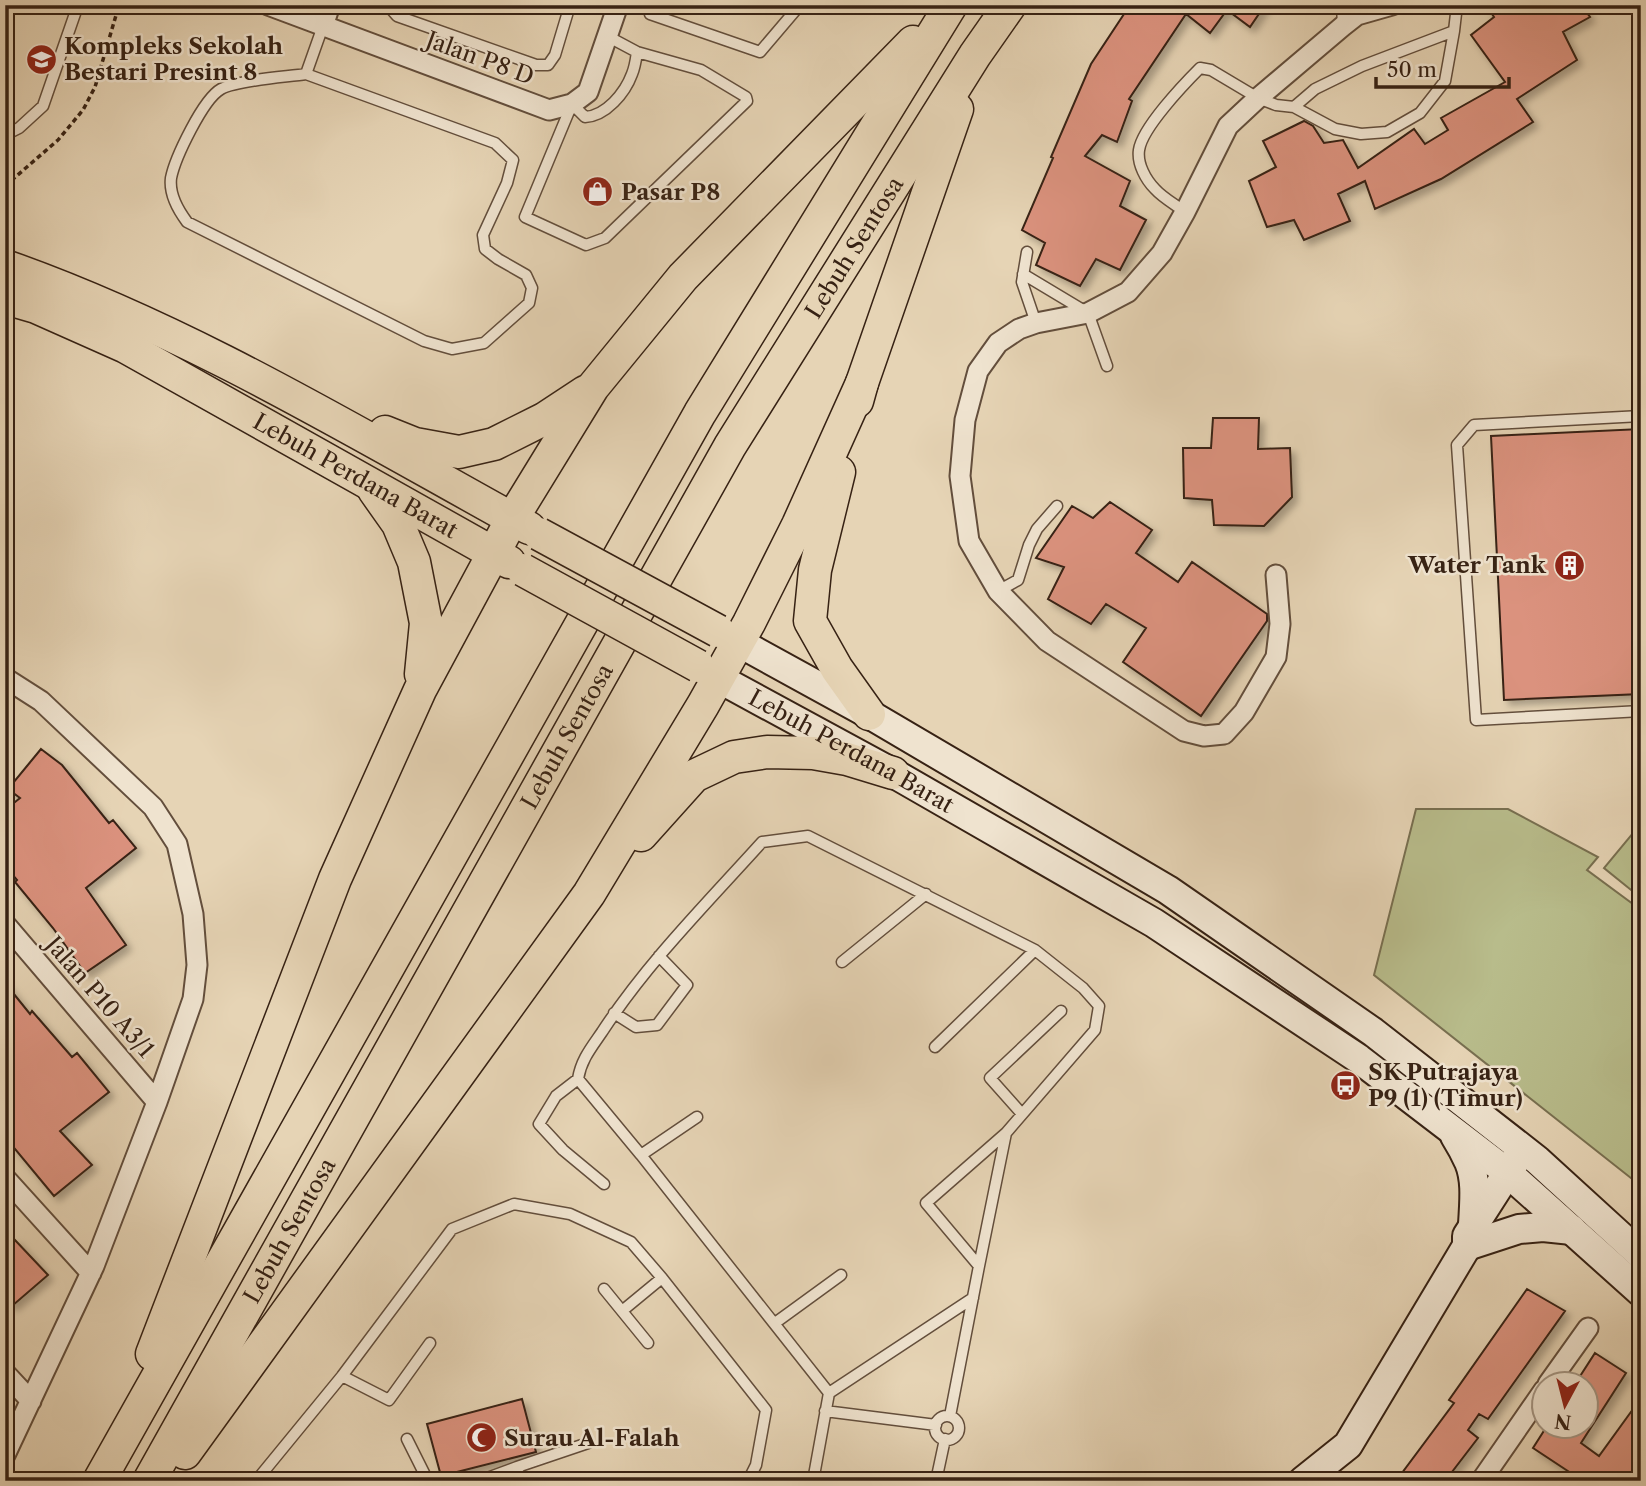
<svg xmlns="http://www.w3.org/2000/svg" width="1646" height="1486" font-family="'Libre Caslon Text',serif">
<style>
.green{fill:#b8bc8b;stroke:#786f50;stroke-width:2}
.building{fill:#db927e;stroke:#372214;stroke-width:2;filter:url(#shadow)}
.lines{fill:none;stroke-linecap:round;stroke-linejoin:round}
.lane-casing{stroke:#634e3c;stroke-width:13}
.street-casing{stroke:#634e3c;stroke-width:23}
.secondary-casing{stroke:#372214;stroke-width:32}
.primary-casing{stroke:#372214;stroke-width:35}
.path{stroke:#372214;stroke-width:3.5;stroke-dasharray:5 3.5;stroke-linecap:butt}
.lane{stroke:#efe3cf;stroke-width:10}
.street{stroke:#efe3cf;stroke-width:19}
.secondary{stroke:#efe3cf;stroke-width:28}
.primary{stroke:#e6d4b5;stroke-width:32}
.primary-bridge-casing{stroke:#372214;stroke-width:35;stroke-linecap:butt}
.primary-bridge{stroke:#e6d4b5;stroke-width:32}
.labels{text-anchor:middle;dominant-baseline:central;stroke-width:5;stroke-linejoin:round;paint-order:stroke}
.poi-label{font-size:23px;font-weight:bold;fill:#372214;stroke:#efe3cf;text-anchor:start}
.street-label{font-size:23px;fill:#372214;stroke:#efe3cf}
</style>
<defs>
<filter id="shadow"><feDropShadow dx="5" dy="5" stdDeviation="3.5" flood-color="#0004"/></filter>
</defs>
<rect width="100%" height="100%" fill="#e6d4b5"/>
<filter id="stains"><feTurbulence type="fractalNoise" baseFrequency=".00286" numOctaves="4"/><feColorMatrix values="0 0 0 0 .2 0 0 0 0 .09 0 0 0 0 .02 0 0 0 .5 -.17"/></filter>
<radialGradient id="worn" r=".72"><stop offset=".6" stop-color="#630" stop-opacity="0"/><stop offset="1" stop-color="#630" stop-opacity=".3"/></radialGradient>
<path class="green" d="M1416 809H1508L1598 857 1587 870 1641 910V1186L1374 975Z
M1633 833 1641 839V898L1604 868Z"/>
<path class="building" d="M1130 5H1265L1250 27 1227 10 1210 33 1186 14 1129 99 1132 101 1117 142 1102 135 1085 156 1130 181 1120 206 1146 220 1120 270 1096 259 1080 286 1036 265 1045 243 1022 230 1053 158 1051 157 1091 64Z
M1486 5H1581L1590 17 1563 32 1577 60 1517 99 1533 122 1441 179 1375 209 1365 181 1338 194 1350 221 1304 240 1294 220 1267 227 1249 181 1276 167 1263 141 1304 121 1313 126 1324 143 1343 140 1358 168 1414 129 1425 144 1448 130 1441 118 1505 82 1471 35 1494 17Z
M1213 418H1259L1258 449 1290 448 1292 497 1264 526 1214 525 1212 500 1184 498 1183 448H1211Z
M1641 429V694L1504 700 1491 436Z
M1110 502 1152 530 1136 553 1178 582 1192 562 1267 614V621L1201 716 1123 662 1146 628 1106 604 1091 624 1048 599 1064 567 1036 558 1072 506 1093 518Z
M41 749 62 765 109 823 113 820 136 848 86 888 126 945 85 973 53 928 15 882 17 880 5 866V810L20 798 8 789Z
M5 983 30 1014 32 1011 72 1057 77 1053 109 1092 60 1131 92 1165 54 1196 5 1137Z
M14 1239 48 1275 12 1306 5 1299V1248Z
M1527 1289 1565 1311 1488 1419 1479 1414 1468 1430 1478 1438 1445 1481H1396L1454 1403 1449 1400Z
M1595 1353 1626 1373 1581 1443 1599 1456 1641 1398V1468L1632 1481H1583L1533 1448 1547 1426H1586V1384H1575Z
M522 1399 536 1452 441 1476 427 1424Z"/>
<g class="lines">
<defs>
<path id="lane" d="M390 5V8L397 16 536 65H548L555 55 570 5
M653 5 650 14 760 52 800 5
M1342 5 1343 26
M607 36 637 52 701 70 746 97 747 101 605 238 586 245 525 217 572 104 585 117C606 116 625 93 632 74 635 67 636 59 637 52
M306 74 495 143 513 160 507 183 483 235 485 249 498 259 526 275 532 288 529 303 484 343 452 349 424 341 187 222C178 210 169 194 171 178 175 158 203 99 221 89 237 80 286 77 306 74Z
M306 74 323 26
M1294 107 1315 89 1362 66 1454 31
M5 135 19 128 43 106 78 5
M1185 212C1176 205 1163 198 1155 189 1146 180 1137 164 1139 150 1142 128 1184 84 1200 68L1211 70 1258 98 1276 105 1294 107 1335 129 1361 134 1387 132 1420 113 1445 81 1454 31 1457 5
M1027 252 1022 282 1036 323
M1023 274 1088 313 1107 366
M1641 416 1474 425 1457 445 1476 720 1641 711
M998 591 1018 580 1029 545 1037 529 1057 506
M842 962 926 894
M614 1013 636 1027 657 1025 687 985 659 956
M935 1047 1035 950
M578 1079 556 1096 539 1124 563 1150 604 1184
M1022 1114 990 1078 1061 1011
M641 1155 697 1117
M979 1266 926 1203 1006 1133
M604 1289 648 1343
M622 1311 662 1278
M775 1323 841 1275
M342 1376 389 1400 430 1343
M829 1393 973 1298
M825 1411 936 1425
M935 1428a12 12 0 1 1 24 0a12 12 0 1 1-24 0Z
M407 1439 428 1481
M256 1481 342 1376 452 1229 514 1204 570 1214 631 1242 662 1278 766 1410 756 1465 748 1481
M479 1481 517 1467
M521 1481 517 1467 588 1443
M813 1481 829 1393 641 1155 578 1079C581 1060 591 1048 602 1032 647 963 707 903 762 842L808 836 1035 950 1083 988 1099 1006 1095 1030 1006 1133 979 1266 950 1416
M936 1481 945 1439"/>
<path id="street" d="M268 5 549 110 572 104 588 92 618 5
M323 26 330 5
M1276 575 1280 624 1276 657 1244 712 1224 734 1204 736 1184 731 1047 641 998 591 969 541 960 476 965 420 978 371 998 343 1019 329 1036 323 1088 313 1128 292 1162 253 1185 212 1228 126 1258 98 1343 26 1357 15 1392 5
M5 678 41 701 153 807 177 844 193 914 197 965 193 999 157 1102 94 1266 5 1455
M5 924 157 1102
M5 1178 91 1273
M5 1373 31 1401
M1548 1384 1588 1328
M1481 1481 1544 1390"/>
<g id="secondary">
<path d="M738 642 869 714 1168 890 1373 1032 1537 1160 1641 1255"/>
<path id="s1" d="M718 678 893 773 1154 923 1359 1059 1508 1173 1641 1292"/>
<path d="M1455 1136C1460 1144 1465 1153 1469 1162 1477 1181 1474 1204 1473 1225"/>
<path d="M1467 1246 1519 1229 1543 1227 1572 1230"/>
<path d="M1303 1481 1348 1445 1467 1246V1236L1517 1158"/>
</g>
<g id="primary">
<path d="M5 266C190 331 358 434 529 528"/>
<path id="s2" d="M5 298 36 307 126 347 509 562"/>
<path d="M857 401 862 383 957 109"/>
<path d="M385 432 415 444 459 452 494 444 544 419 585 392"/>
<path d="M839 472 815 570 810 621 837 669 869 714"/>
<path d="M374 490 398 524 414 562 426 623 421 674"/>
<path d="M641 835 694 776 734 757 767 752 813 753 847 759 893 773"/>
<path d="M152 1354 335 879 420 690 512 519 593 387 683 277 913 42"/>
<path d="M185 1453 589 894 703 705 749 623 798 525 862 383"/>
<path d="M99 1481 700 413 951 5"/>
<path id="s3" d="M149 1481 730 446 975 55 1010 5"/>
</g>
</defs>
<use href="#lane" class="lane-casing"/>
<use href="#street" class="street-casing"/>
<use href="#secondary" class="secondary-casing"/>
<use href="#primary" class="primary-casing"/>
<path class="path" d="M5 186 58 140 83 110 95 87 119 5"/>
<use href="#lane" class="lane"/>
<use href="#street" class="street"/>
<use href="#secondary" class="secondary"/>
<use href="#primary" class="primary"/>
<defs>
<path id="primary-bridge" d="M539 534 718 631
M523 570 698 666"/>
</defs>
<use href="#primary-bridge" class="primary-bridge-casing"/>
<use href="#primary-bridge" class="primary-bridge"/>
</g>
<defs>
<symbol id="school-disc" viewBox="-11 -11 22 22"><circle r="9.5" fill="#8f2418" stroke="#efe3cf"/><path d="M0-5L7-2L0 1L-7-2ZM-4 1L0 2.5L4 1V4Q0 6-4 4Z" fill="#fff"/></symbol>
<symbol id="shop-disc" viewBox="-11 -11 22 22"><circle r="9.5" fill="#8f2418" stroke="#efe3cf"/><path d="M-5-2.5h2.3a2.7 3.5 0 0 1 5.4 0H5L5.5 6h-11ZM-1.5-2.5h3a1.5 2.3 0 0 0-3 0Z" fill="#fff"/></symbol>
<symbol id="building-disc" viewBox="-11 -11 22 22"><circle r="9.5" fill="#8f2418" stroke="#efe3cf"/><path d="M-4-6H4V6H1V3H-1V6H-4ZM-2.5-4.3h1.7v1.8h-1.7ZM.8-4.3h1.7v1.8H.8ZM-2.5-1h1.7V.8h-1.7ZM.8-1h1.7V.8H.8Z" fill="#fff"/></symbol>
<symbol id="bus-disc" viewBox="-11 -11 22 22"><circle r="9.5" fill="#8f2418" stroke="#efe3cf"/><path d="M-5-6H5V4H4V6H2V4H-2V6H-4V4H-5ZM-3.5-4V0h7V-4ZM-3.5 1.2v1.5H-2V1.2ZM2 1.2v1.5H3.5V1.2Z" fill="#fff"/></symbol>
<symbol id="mosque-disc" viewBox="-11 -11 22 22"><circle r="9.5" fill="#8f2418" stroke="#efe3cf"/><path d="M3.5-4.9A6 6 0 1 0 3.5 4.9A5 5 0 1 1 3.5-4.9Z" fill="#fff"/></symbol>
</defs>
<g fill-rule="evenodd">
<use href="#school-disc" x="24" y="42" width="35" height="35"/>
<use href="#shop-disc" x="580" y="174" width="35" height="35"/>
<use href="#building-disc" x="1552" y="548" width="35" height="35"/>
<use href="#bus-disc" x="1328" y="1068" width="35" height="35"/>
<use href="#mosque-disc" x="464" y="1420" width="35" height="35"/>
</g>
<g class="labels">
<g class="poi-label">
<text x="64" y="46">Kompleks Sekolah<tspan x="64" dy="26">Bestari Presint 8</tspan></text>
<text x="621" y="192">Pasar P8</text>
<text x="1546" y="565" text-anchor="end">Water Tank</text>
<text x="1368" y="1072">SK Putrajaya<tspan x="1368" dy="26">P9 (1) (Timur)</tspan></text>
<text x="504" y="1438">Surau Al-Falah</text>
</g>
<g class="street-label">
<text transform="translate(480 58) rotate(20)">Jalan P8 D</text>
<text stroke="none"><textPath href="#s3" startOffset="1421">Lebuh Sentosa</textPath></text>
<text stroke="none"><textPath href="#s2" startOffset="394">Lebuh Perdana Barat</textPath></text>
<text stroke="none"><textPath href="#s3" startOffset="854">Lebuh Sentosa</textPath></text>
<text stroke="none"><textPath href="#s1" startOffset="152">Lebuh Perdana Barat</textPath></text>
<text transform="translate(100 997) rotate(49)">Jalan P10 A3/1</text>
<text stroke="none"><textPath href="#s3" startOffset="287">Lebuh Sentosa</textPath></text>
</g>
</g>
<rect width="1646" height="1486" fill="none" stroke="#e6d4b5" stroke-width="28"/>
<rect x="7" y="7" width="1632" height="1472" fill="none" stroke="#372214" stroke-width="3.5"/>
<rect x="14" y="14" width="1618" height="1458" fill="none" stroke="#372214" stroke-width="2"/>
<g transform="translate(1565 1405) rotate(187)"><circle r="33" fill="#efe3cf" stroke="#a59684" stroke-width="2"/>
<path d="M0-5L12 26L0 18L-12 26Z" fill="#8f2418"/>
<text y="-10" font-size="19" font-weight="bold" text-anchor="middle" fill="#372214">N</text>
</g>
<path d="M1376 77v10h133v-10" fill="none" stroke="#372214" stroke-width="3.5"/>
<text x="1387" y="77" font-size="21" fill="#372214" stroke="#efe3cf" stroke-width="5" paint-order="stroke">50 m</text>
<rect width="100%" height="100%" filter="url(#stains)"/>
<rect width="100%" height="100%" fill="url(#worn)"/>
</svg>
